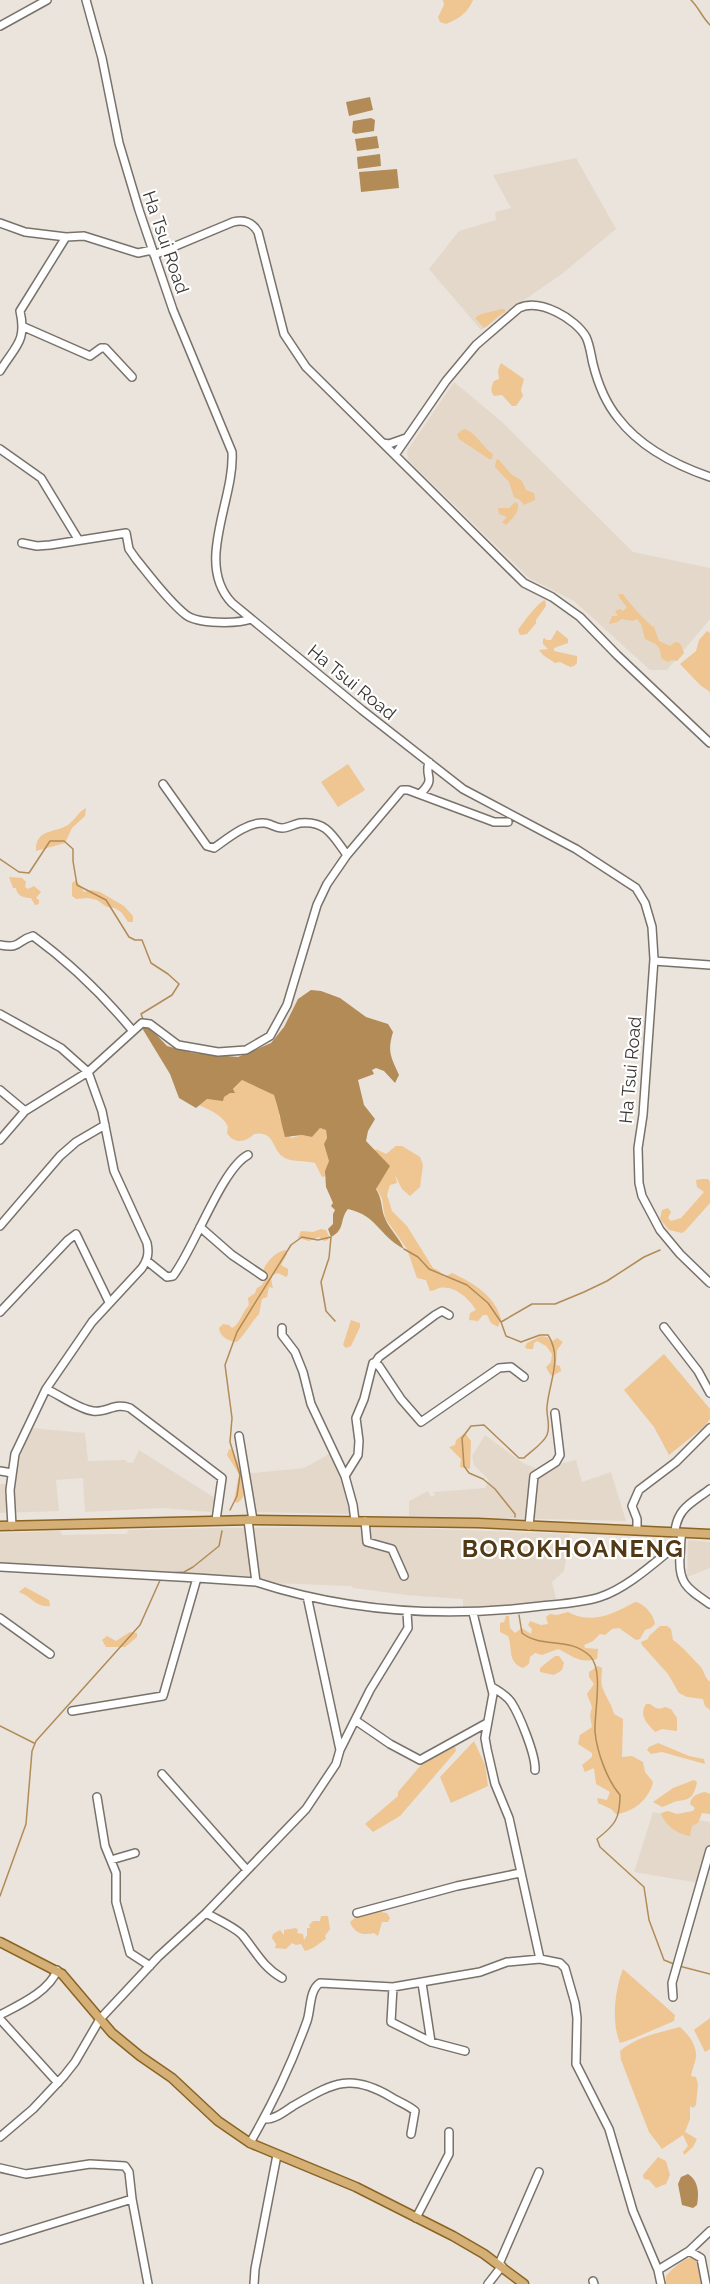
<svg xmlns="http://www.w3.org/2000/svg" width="710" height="2284" font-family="Raleway,sans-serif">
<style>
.built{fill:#e4d8ca}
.green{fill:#efc591}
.water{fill:#b28b57}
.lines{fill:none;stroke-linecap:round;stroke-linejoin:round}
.stream{stroke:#b28b57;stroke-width:1.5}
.minor-casing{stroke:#78726b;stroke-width:10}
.major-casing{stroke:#8b6324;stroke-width:11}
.minor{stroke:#fff;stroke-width:7}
.major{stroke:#d4b076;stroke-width:8}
.labels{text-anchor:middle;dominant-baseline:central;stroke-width:4.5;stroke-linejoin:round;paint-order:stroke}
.street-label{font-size:18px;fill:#3a3734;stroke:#fff}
.district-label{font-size:24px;font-weight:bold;letter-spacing:1.5px;fill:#513916;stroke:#fff}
</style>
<rect width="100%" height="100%" fill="#eae4dc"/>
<path class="built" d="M576 158 616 229 563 273 481 330 429 269 459 231 496 220 495 212 511 208 493 175Z
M454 382 502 422 633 552 710 568V619L667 670H650L574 601 529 578 408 460 407 451Z
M31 1428 85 1433 88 1461 126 1460V1462L133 1463 139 1450 215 1498 211 1512 162 1508 85 1512 83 1478 56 1480 59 1511 0 1513V1484H15L16 1468Z
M485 1435 523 1463 535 1468 540 1477 559 1464 576 1460 582 1482 611 1472 626 1521 409 1516V1501L428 1491 431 1497 435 1495 434 1492 485 1488 489 1480 474 1465 472 1456Z
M331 1453 347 1492 350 1514 248 1512 249 1496 244 1474 304 1468Z
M376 1527 570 1534 564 1571 552 1582 557 1603 463 1609V1599L407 1595 353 1588 352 1586 271 1583 252 1576 157 1574 0 1565V1533L60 1531 62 1535 114 1534H127L128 1530 215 1528Z
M688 1540 710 1542V1568L687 1577Z
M653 1812 710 1822V1864L705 1884 634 1872Z"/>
<path class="green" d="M443 0H473C468 13 458 19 446 24L440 22 438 17 444 5Z
M501 309H505V312C496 316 493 323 484 328L475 318C483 311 492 313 501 309Z
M501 363 524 379 521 390 523 396 516 406H512L502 395 494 396C490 391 491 387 494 381L499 379 498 370Z
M464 429C475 431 483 448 493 454L492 459H489L459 439 457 434Z
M498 459 511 474 522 481 526 490 534 493 535 500 524 505 520 500 514 497 509 482 495 467 496 461Z
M515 502 518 504C519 513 512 519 506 525L502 522 507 517 499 514 498 508H509Z
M618 594H623C627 600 647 624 654 627L659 641 670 646 675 642 680 643 684 653 677 661 672 660 668 662 661 658C661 645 656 644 645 639L641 624 637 619 633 621 621 619 618 622 609 624 612 616H618L615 611 620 609 623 611 627 607 621 600Z
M545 600 546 606 536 620V623L527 634 520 635 518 630C523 623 538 602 545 600Z
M557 630 568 639V643L554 648V651L577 656V663L574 666 570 667 560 662 555 663 543 655 539 650 548 649 543 644V639L545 638 546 640H551Z
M707 631 710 633V692L700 685 680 664 696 651 699 640Z
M348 764 365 790 338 807 321 782Z
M86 808 85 816 72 828 65 843 36 851C35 829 55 833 68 825 75 820 78 812 86 808Z
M9 877 22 878 26 882 25 887 28 889 34 886 41 892 36 898 39 900V904L35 905 31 898C24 898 17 896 16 888H13Z
M76 880 84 892 91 890 100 892 124 906 133 916V922H128L122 913 115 908 107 907 97 900 88 898 76 899 72 896V883Z
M242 1080 274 1095 279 1107V1116L291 1138 302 1135 312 1137 320 1128 326 1130 329 1161 326 1176 322 1177 315 1163C306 1160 290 1163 282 1156 272 1148 274 1130 254 1134 245 1143 234 1144 227 1133L228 1127C224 1116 210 1110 199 1105L207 1099C222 1102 233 1091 242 1080Z
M396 1146H402L420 1157 423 1165 420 1187 410 1196 402 1189 395 1175 397 1183 390 1185 387 1195 392 1211 407 1226 433 1268 439 1271 445 1277 452 1273C474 1283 495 1296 501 1319L498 1327 491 1323 487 1315H483L478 1321 469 1320 470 1313 476 1310C468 1298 455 1285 439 1288 436 1289 433 1291 430 1291L426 1280 417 1278 407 1249 385 1218 382 1199 376 1187 373 1153 376 1149 386 1154Z
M702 1179H708L710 1182V1203L685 1231 682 1233 669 1230 660 1219 662 1210 668 1208 671 1212 668 1218 671 1221 681 1218 704 1192 697 1187 696 1180Z
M321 1229 326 1230 329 1236 328 1240 324 1241 319 1237 309 1241 298 1238 301 1231 313 1232Z
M286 1250 287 1254 281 1265 288 1269V1275L286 1277 278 1273 273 1275 271 1279 273 1288 269 1287 267 1297 262 1299 259 1314C251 1323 246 1333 237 1342 228 1341 220 1337 219 1328L223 1324 229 1325 232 1328C240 1324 242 1312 249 1305L248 1298 255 1293 257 1288 262 1285 266 1277 263 1271C266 1262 276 1251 286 1250Z
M351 1320 360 1323V1327L351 1346 346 1348 343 1345Z
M541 1336 547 1337 551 1342 557 1338 563 1342 557 1350 556 1365 560 1366 561 1371 552 1376 549 1373 546 1367 551 1362 552 1354 546 1346 537 1341 534 1343 533 1349H527L525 1347 527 1343Z
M664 1354 710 1409V1419L704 1427 669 1455 654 1427 624 1390Z
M465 1433 471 1441 470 1469 460 1467 461 1459 449 1447 455 1445 456 1440Z
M229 1449 233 1450C238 1466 255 1491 237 1503L234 1501 239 1474 227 1455Z
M25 1587 49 1600 50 1606C36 1608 31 1596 19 1592Z
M635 1602C644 1603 654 1615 655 1624L651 1628 645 1630 640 1639 636 1640 619 1628 612 1629 605 1635 600 1634 593 1641 584 1645 585 1648 598 1649 597 1659C579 1664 573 1656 558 1649L542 1655 535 1653 530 1657 529 1664 523 1668C507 1662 513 1649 508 1636L500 1632V1623L504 1622 506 1616H509L510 1628 515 1633 522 1628 531 1634 532 1629 528 1625 530 1621 541 1625 548 1624 546 1617 550 1614 557 1615 568 1612C592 1625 613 1614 635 1602Z
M660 1626H667L671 1629 673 1640C684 1648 691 1657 700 1666 705 1671 703 1676 710 1682V1710L705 1706 703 1699 687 1697 679 1693 668 1674 642 1645 641 1642 648 1639 649 1636Z
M130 1632 137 1633V1637L125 1647H106L102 1640 107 1636 116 1641Z
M555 1656H559L564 1663 562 1670 554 1675 540 1672V1668Z
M598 1666 602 1668C602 1676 600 1682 603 1689 606 1698 612 1704 614 1714L623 1719 622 1757 632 1756 643 1762 645 1772 653 1782C650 1798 633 1813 616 1814L611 1809 598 1803 597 1798 607 1800 610 1792 596 1784 594 1768 585 1772 582 1765 592 1757V1753L578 1744 580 1735 592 1727 590 1716 592 1707 587 1694 594 1684 589 1677V1672Z
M646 1704H650C656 1709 659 1710 665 1707L671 1709 677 1718V1731L662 1729 655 1732C648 1724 638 1716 646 1704Z
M474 1741 485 1765 488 1786 451 1803 440 1777Z
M658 1743 689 1756 704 1759 705 1764 662 1752 651 1754 647 1750 649 1747Z
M455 1746 456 1751 400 1816 373 1832 365 1824 398 1796V1792L421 1765Z
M694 1780 697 1782C694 1797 690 1800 677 1801 672 1802 667 1806 662 1807L653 1802 673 1788Z
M705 1792 710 1794V1814L702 1813 698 1823 692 1826 690 1836C679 1835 664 1825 661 1813L668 1811 677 1814 693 1811 695 1808 690 1804C691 1796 698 1793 705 1792Z
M374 1911 387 1913 390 1918 388 1922H382L378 1936 374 1933C363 1936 354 1933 350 1922L357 1916Z
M321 1916H328L330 1929 325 1936 326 1939C320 1942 316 1948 305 1951L301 1944 296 1945 292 1943 286 1949 275 1948 276 1944 272 1938 273 1934 280 1930 284 1935V1930L296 1928 298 1930 297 1933 303 1934 304 1940 307 1935V1928H310L309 1925 313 1921H320Z
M623 1969 675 2015 674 2021 632 2039 620 2043C611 2022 615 1989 623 1969Z
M710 2018V2049L705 2052 694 2030Z
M680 2027C688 2034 697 2045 696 2057 695 2063 692 2070 691 2076L696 2077 698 2084 696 2105 693 2108 690 2106V2119L685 2132 697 2139 693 2147 684 2155 683 2152 688 2146 683 2135 662 2149 649 2132 621 2060 620 2051C638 2036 658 2033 680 2027Z
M658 2157 666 2161 670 2175 666 2184 656 2188 649 2180 644 2179 643 2175Z
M692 2257 698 2261 703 2284H666V2276C673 2268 682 2260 692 2257Z"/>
<path class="water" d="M370 97 373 110 349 116 346 102Z
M371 118 375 120 374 131 355 134 352 132 353 121Z
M377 136 379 148 357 151 355 139Z
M380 154 381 166 358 169 357 157Z
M397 169 399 188 361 192 359 172Z
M311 990 321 991 340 998 366 1017 388 1024 393 1032C387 1052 391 1057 399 1075L395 1083 384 1071 376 1068 372 1070 374 1074 358 1080 364 1105 375 1119 368 1131 366 1141 390 1166 376 1189C382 1199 381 1206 384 1216 388 1228 399 1237 404 1249 378 1235 378 1216 348 1209 339 1220 346 1229 331 1237L328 1229 333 1224V1214L335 1210 331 1206 333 1203 326 1187 325 1171 329 1161 324 1144 327 1138 326 1130 320 1128 312 1137 302 1135 285 1137C281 1123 279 1109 274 1095L242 1080 233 1089 235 1093H230L224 1097 223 1101 207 1099 196 1108 179 1098 170 1074 142 1028 147 1025 167 1046 193 1053 238 1057 271 1043 284 1027 298 999Z
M688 2174C699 2181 699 2194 697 2205L693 2208 682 2205 678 2184 681 2177Z"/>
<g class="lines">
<path class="stream" d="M691 0C699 8 702 17 710 25
M0 859 19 872 29 873 50 841H64L73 849V861L77 885 106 900 129 937 135 940H142L151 963 168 974 179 984 172 995 141 1014 143 1019
M331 1237 329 1258 321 1282 326 1311 335 1321
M404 1249 418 1257 429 1269 467 1285 488 1303 501 1322 506 1336 521 1342 540 1335H548C563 1358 549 1382 547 1407 546 1416 551 1425 547 1435 543 1444 531 1451 524 1458H519L484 1425 471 1426 462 1438 464 1466 469 1473 483 1479 495 1489 515 1514V1517
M501 1322 532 1304H555L584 1292 607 1281 644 1257 660 1250
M230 1510 237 1496 240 1475 230 1442 232 1418 225 1365 237 1332 291 1245 302 1237 318 1240 331 1237
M169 1573 184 1572 193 1567 219 1546 222 1531
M519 1615 522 1633C542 1649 569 1636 590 1656 604 1670 594 1712 595 1732 597 1752 607 1780 620 1795 620 1819 615 1825 597 1839L600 1847 644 1887 649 1920 664 1960 674 1964
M0 1726 34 1743
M0 1896 26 1824 32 1751 36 1741 140 1625 161 1578
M679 1966 710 1974"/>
<defs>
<path id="minor" d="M86 0 102 58 119 143 139 210 173 310 232 452C235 500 194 563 232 603L362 710 463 789 576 849 636 888 645 903 652 927 654 959 643 1115 638 1148 639 1183 642 1196 660 1230 680 1254 710 1283
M0 26 47 0
M0 223 25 232 66 237
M154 255 233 222C244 219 252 222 258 232L284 334 306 367 524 583 552 597 580 617 617 655 710 743
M24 327 90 356 101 348H105L132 377
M0 371C15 346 27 342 20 311L66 237 84 236 138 253 152 250
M383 443 389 444 406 438
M0 449 41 478 78 539
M395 455 446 381 476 345 519 308C540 298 576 319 586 337 590 345 591 356 593 364 598 384 605 402 618 418 641 448 675 465 710 477
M22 543 37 546 50 545 126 533 129 549 136 559C150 576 168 601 186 615 198 624 237 624 251 619
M163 784 207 846 214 848C227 839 247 822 264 823 270 823 275 828 282 828 288 828 294 824 300 823 326 820 333 836 347 855
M420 794C437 777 424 779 429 762
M0 945C22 949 17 940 33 936 70 963 103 995 132 1030
M654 961 710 965
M0 1014 61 1048 88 1072 102 1111 114 1171 147 1243C149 1253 148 1259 142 1268L92 1322 46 1389 15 1454 10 1490 12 1526
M0 1090 25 1111
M0 1140 25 1111 88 1072 142 1023 150 1024 178 1045 218 1052 246 1050 270 1036 287 1005 317 905 327 884 347 855 402 790H408L494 822H508
M0 1226 60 1156 76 1142 105 1125
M200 1227 232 1255 263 1276
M147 1261 167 1277 173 1276C194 1249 222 1168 248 1155
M0 1312 68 1240 76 1234 109 1302
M664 1327 698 1371 710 1393
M282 1328V1335L295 1352 303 1372 311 1404 345 1476 353 1505 355 1521
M375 1363 379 1357 435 1315 442 1311 449 1315
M46 1389C60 1395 78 1409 93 1411 106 1413 116 1402 130 1408L222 1478 216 1520
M239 1436 253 1520
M0 1471 12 1473
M345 1476 358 1455 359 1441 356 1418 364 1399 373 1363 379 1366 401 1399 421 1422 499 1368 511 1367 524 1377
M248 1520 256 1582C348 1612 445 1618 541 1606 560 1604 581 1603 600 1597 628 1588 656 1561 679 1543
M365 1521 367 1542 392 1549 404 1576
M529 1526 534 1476 556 1462 560 1455 555 1413
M637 1529V1519L632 1506 639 1490 676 1462 710 1428
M675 1532C677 1508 692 1503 710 1489
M682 1533C680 1541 681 1547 680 1556 678 1584 688 1589 710 1604
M0 1567 197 1578
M307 1596 340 1750
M473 1613 493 1694 485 1738 487 1749 495 1784 509 1818 540 1959
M0 1618 50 1654
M492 1687C499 1691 506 1695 511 1702 519 1714 536 1755 535 1770
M72 1711 163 1696 197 1578 256 1582
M355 1720 390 1744 420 1760 487 1723
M162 1774 247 1870
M97 1797 105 1846 116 1873V1902L130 1953 150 1966
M111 1860 135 1853
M206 1913C216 1919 237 1928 243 1936 256 1952 263 1967 282 1978
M357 1913 457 1886 520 1873
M422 1983 431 2042 465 2051
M393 1987 391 2022 431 2042
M673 1997 672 1983 710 1850
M0 2015C19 2005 50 1991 57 1970
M0 2019 58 2083
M264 2119C274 2120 284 2112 293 2106 332 2084 349 2072 391 2097 399 2102 408 2105 415 2111L411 2134
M0 2137 33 2109 64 2076 75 2062 100 2019 158 1957 206 1913 306 1809 336 1764 340 1750 370 1690 408 1628 407 1612
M250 2143C272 2105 292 2063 307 2021 311 2010 309 1990 320 1983L393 1987 480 1972 507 1962 540 1959 560 1963 565 1968 575 2003 577 2018 576 2064 609 2129 633 2211 658 2270 661 2284
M0 2168 26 2174 90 2164 125 2166 129 2172 132 2199 148 2284
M416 2218 449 2154V2132
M0 2240 132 2199
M689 2251 701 2258 706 2284
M499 2264 539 2172
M658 2270 689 2251 710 2231
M593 2281 594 2284
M254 2284 255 2269 277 2155
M488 2284 502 2266"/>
<path id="major" d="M0 1526 253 1520 478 1523 710 1534
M0 1942 62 1974 112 2033 140 2056 172 2078 218 2121 250 2143 356 2187 453 2236 484 2254 524 2284"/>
</defs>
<use href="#minor" class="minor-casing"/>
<use href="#major" class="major-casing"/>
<use href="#minor" class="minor"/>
<use href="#major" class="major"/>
</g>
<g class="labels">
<g class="street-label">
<text transform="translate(166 242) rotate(71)">Ha Tsui Road</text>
<text transform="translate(352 682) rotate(39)">Ha Tsui Road</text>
<text transform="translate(630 1070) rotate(-85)">Ha Tsui Road</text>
</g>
<g class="district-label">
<text x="573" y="1548">BOROKHOANENG</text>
</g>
</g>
</svg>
